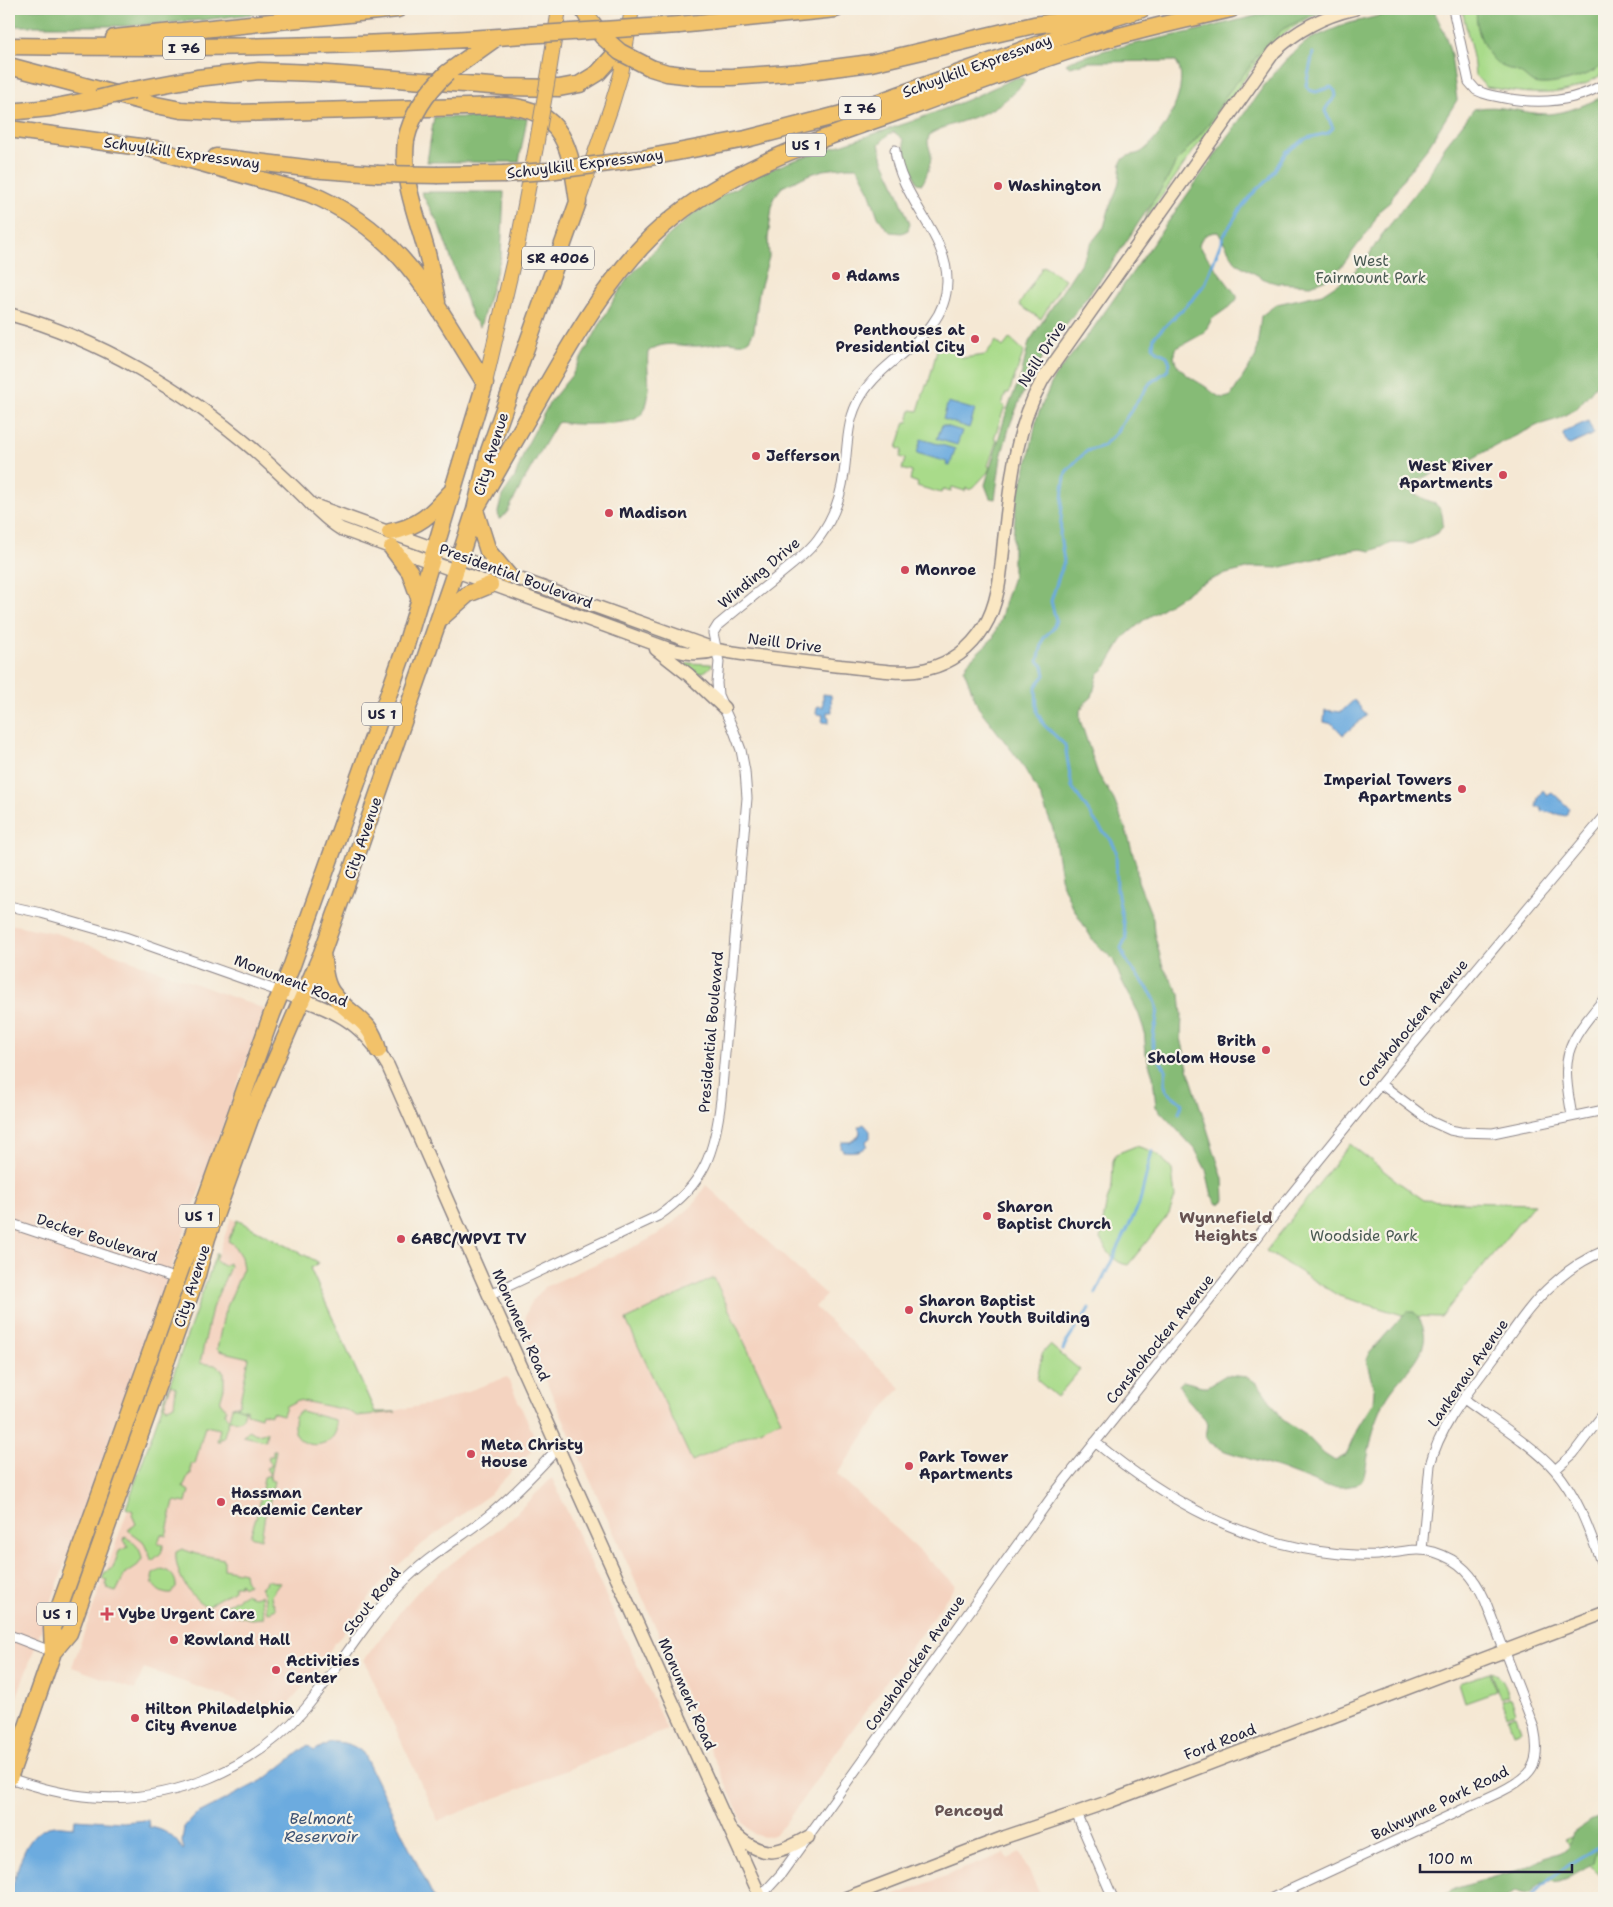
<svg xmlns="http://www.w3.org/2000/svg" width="1613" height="1907" font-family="'Shantell Sans',sans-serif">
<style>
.built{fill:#f4d3c0}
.green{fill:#a9db8a;stroke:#667e62;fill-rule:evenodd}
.forest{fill:#86bb76;stroke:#546e58}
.water{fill:#6cabdf;stroke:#47668d}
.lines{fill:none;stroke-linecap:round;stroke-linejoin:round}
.stream{stroke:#6cabdf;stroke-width:3}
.street-casing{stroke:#8c8588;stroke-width:11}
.secondary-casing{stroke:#8c8588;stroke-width:15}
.primary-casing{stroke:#8c8588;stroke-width:16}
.highway-casing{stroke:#8c8588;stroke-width:19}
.street{stroke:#fff;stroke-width:9}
.secondary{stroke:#fae7c3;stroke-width:12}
.primary{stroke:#f2c26a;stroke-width:14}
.highway{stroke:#f2c26a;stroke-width:16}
.primary-bridge-casing{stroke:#8c8588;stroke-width:16;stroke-linecap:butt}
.highway-bridge-casing{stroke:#8c8588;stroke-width:19;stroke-linecap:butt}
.primary-bridge{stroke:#f2c26a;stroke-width:14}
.highway-bridge{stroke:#f2c26a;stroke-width:16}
.poi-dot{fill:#d1495b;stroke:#f7f3e8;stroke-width:2}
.labels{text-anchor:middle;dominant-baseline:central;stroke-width:4.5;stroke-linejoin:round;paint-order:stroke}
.shield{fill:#f7f3e8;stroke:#62616f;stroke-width:1}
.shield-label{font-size:14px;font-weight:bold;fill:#22223b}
.street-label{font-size:15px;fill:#22223b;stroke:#f7f3e8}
.poi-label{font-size:15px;font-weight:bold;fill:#22223b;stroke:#f7f3e8;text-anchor:start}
.park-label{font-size:15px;fill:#4a5a53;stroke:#f7f3e8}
.neighbourhood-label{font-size:16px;font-weight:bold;fill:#675454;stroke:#f7f3e8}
.water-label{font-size:16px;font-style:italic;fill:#3c5274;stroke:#f7f3e8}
</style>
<rect width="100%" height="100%" fill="#f7f3e8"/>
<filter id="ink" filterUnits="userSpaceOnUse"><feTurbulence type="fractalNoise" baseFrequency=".02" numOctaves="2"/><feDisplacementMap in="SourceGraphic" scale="10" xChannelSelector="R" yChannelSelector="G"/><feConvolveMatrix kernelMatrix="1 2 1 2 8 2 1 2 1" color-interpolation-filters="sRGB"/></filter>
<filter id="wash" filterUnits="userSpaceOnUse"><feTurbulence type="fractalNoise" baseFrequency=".0096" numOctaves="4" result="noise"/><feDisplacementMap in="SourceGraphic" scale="20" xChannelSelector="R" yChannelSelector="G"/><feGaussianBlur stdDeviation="1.12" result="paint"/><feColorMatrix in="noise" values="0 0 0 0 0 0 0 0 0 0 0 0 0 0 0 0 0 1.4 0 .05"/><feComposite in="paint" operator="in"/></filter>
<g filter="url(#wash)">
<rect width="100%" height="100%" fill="#f5e8d4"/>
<path class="built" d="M9 924 56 933 265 1009 9 1719Z
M706 1185 826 1295 815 1307 901 1388 891 1398 837 1474 956 1585 784 1825 774 1835 764 1837 754 1834 743 1823 530 1345 525 1330 526 1315 531 1302 545 1287 644 1242 663 1231 692 1206Z
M231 1218 300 1254 373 1415 435 1403 507 1377 538 1444 490 1494 421 1545 394 1569 371 1595 299 1692 278 1715 144 1668 135 1690 72 1667Z
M552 1478 667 1730 438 1821 364 1660 403 1608 421 1588 441 1571 503 1526Z
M1005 1853 1008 1859 1020 1853 1042 1898H888Z"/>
<path class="green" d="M1296 9H1331C1304 18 1282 33 1262 54L1144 221 1230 24Z
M1462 9H1604V73C1564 101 1531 94 1486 87L1475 75 1473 57Z
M1043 266 1065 279 1041 319 1019 305Z
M1010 338 1024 351 1009 393H1006L1002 405 1005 406 994 439 997 440 988 466 990 467 988 472 971 490 966 488 965 491 952 487 951 491 943 489 941 493 917 486 918 483 910 480 912 472 902 469 905 459 900 457 902 450 897 448 905 422H908L911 410 918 411 926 385H928L937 350 941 346 946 350 949 347 963 358 985 355 996 341 1003 347Z
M550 596 690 645 672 642 552 599Z
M688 663 710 664 712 665C703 676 695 674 685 666Z
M1350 1144 1398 1182 1424 1200 1460 1202 1534 1204 1441 1317 1406 1316 1339 1296 1266 1251Z
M1136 1146 1152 1151 1161 1157 1172 1170 1175 1197 1169 1214 1128 1265C1114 1263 1107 1251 1100 1239L1106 1205 1112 1186 1113 1161 1116 1154Z
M237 1220 318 1262 317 1265 310 1268 375 1412H396L357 1416 346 1410 298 1400 286 1406 283 1415 272 1412 271 1415 262 1413 261 1417 247 1413V1410L236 1407 245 1410 243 1418 239 1421 229 1420 223 1439 220 1438V1441H217L220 1429 205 1426 195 1464H191V1474H189L183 1487 189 1491 186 1503 174 1501 166 1536 161 1534 158 1543 164 1545 161 1553 152 1561 143 1541 128 1530 136 1524 132 1515 133 1511 126 1508 216 1254H218L216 1261 223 1266 229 1263 230 1267 212 1308 200 1363 215 1365 224 1372V1388L220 1402 226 1409 225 1414 227 1418 229 1419 232 1407 239 1405 249 1358 219 1351 217 1349 224 1314 243 1268 241 1257 233 1244 228 1241ZM171 1385 176 1388 174 1405 168 1408 164 1406Z
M714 1278 781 1420 692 1461 626 1320Z
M1050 1345 1080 1370 1057 1397 1037 1380 1042 1354Z
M301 1411 335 1420C345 1451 285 1456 295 1416Z
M249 1430 256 1434 267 1432 265 1441 243 1436Z
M273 1450H276L270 1480 274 1481 268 1509H266L261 1539 250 1536 259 1508 264 1477 270 1475 266 1468 271 1466 268 1458 269 1456H273Z
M125 1537C135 1542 141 1549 142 1559L138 1565 125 1574 116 1592 106 1589 107 1586 105 1585 107 1580 102 1579 105 1572 113 1568 119 1551 128 1547 124 1540Z
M182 1549 196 1554 224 1559V1569L244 1573 245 1579 248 1584 243 1587 240 1583V1586H234V1590C227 1595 212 1601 208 1607 190 1599 174 1572 176 1552Z
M162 1569C171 1571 177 1579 176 1588L171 1594C160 1595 149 1585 153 1574Z
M266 1580 280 1583 271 1595 272 1601 276 1609 267 1613 264 1593 260 1587 265 1584Z
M245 1594 253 1597 261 1595 264 1618 251 1619 223 1612 227 1605Z
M1490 1672C1503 1674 1505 1685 1509 1695L1500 1698Z
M1489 1673 1496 1691 1465 1702 1459 1683Z
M1510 1697 1515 1713 1507 1716 1501 1700Z
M1516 1715 1521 1730 1513 1733 1508 1718Z
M1604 1823V1878L1564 1840Z"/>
<path class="forest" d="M24 9H291L203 20 129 26H9V10Z
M1284 9H1323L1283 29 1259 53 1248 69 1227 94 1209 124 1175 164 1167 180 1108 269 1044 354 1021 397 1010 425 1001 457 995 499 990 498 985 485 1007 410 1021 376 1029 342 1082 261 1092 242 1104 227 1110 206 1115 195 1119 182 1121 162C1127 152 1137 157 1144 150 1164 135 1192 85 1176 61L1089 62 1070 67 1066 64 1072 60 1106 50 1190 32Z
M1407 9H1429L1434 11 1445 34 1451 55 1457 100 1426 150 1402 180 1390 202 1380 210 1369 230 1341 267 1326 279 1311 285 1276 283 1266 280 1236 263 1218 232C1209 232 1200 236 1199 246L1237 296V299L1233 304 1212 319 1204 333 1175 349C1169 368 1194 379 1206 387 1210 390 1217 397 1223 398 1225 398 1228 397 1231 396L1256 356 1261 316 1277 304 1322 294 1351 275 1367 258 1381 236 1426 179 1445 146 1474 109C1500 103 1523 114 1548 114 1567 113 1587 104 1604 96V324L1601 339 1604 348 1603 377 1577 408 1558 419 1538 425 1497 445 1470 460 1446 466 1413 483 1411 487 1414 494C1431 504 1443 500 1443 525L1438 533 1411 544 1392 543 1371 551 1361 549 1346 551 1278 568 1255 567 1222 575 1199 585 1144 620 1124 637 1106 667 1098 674 1092 697 1085 703 1080 711V720L1098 774 1114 800 1127 833 1136 864 1138 881 1153 919 1154 933 1163 967 1180 994 1182 1015 1181 1038 1189 1072 1223 1179 1224 1200 1221 1203 1217 1204 1212 1196 1206 1170 1195 1149 1156 1107 1153 1076 1146 1054 1144 1030 1138 1012 1121 979 1113 959 1094 942 1071 904 1062 883 1053 829 1040 795 1020 761 978 707 964 670 968 662 993 638 1001 618 1005 601 1013 577V537L1017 498 1029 457 1037 417 1054 377 1092 330 1263 87 1289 56 1310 39 1346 24Z
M1477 9H1604V64C1593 75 1550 88 1535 83 1529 82 1526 76 1520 73 1512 69 1502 68 1496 62 1483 50 1474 25 1477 9Z
M1015 78H1023L1025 81C1011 97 995 110 974 117 959 123 944 126 930 134 926 142 929 145 931 154 932 160 926 179 922 184L917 183 907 157 903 139 894 132 889 134 879 144 883 160 893 181 910 224 908 230 902 233 890 232 886 228 878 217 868 188 859 170 856 167H847L823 170 808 175 782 187 773 199 768 239 769 257 759 292 754 331 749 340C742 345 738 343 730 342 721 342 708 346 698 346 680 347 664 339 648 352 646 370 652 389 646 406 645 412 638 418 633 420 620 424 573 426 560 422L557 423 524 480 508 511 502 518 499 519 498 512 502 496 515 477 526 447 550 402 572 375 613 301 627 279 668 236 693 214 714 200 762 173 792 161 913 121 967 100Z
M434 117 527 118 519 162H427Z
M421 192H504L501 256 480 327 472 317 439 225Z
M1407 1312H1414C1446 1350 1396 1373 1383 1405 1378 1417 1373 1429 1371 1442 1368 1453 1367 1464 1364 1476L1362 1481 1356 1485 1344 1487 1325 1486 1281 1469 1225 1451 1209 1442 1206 1437 1208 1424 1205 1419 1185 1396 1179 1385 1183 1381 1202 1386H1208L1226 1375 1248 1377 1259 1385 1284 1421 1306 1435 1324 1454 1335 1461 1346 1455 1359 1425 1373 1403 1374 1390 1366 1360 1368 1355 1402 1316Z
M1604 1816V1841L1597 1851 1594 1863C1583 1870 1571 1878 1558 1881 1554 1882 1550 1881 1546 1882 1533 1885 1536 1900 1516 1891L1506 1898H1438L1457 1888 1522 1869 1544 1858 1560 1853 1567 1848 1573 1833 1592 1820Z"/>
<path class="water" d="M948 402 975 410 969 428 943 419Z
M1588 421 1594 434 1570 445 1567 444 1563 435 1564 432Z
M942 425 962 431 957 445 937 439Z
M921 439 955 449 950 466 946 465 947 462 917 453Z
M823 694 831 695 832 712H827V716L829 717V723L822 722 823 715 816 714 817 706 823 707Z
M1354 700 1367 715 1343 735 1333 724 1324 722 1325 710 1341 712Z
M1543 790 1547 795 1552 792 1569 808 1566 816 1542 811 1541 807H1536L1538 797Z
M864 1124 870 1131V1138L866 1141 867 1145C863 1152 852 1152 843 1151L841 1148 842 1142H850L859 1136 860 1132 858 1127Z
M330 1742C344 1742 353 1744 363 1753L434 1898H9C17 1875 23 1829 54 1826 60 1825 67 1827 74 1827L75 1819 122 1822 148 1820 149 1827C165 1829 175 1837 183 1850L184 1849 182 1842 184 1827 195 1815 265 1779 308 1745 314 1751Z"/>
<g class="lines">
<path class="stream" d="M1179 1113 1182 1104C1178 1099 1172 1096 1168 1092 1162 1085 1167 1077 1165 1069 1162 1061 1154 1055 1153 1045 1151 1031 1161 1017 1156 1003 1149 983 1128 972 1121 948L1126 938 1117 890 1116 850 1111 840 1100 828 1072 787 1065 745 1044 725 1037 712 1036 686 1045 675 1043 666 1038 661 1044 637 1053 629 1056 620 1051 601 1064 561 1060 535 1063 488 1066 472 1076 461 1087 451 1103 446 1115 434 1150 383 1167 371 1170 363 1167 356 1157 351 1153 346 1154 337 1195 297 1206 282 1223 237 1239 211 1256 190 1269 179 1286 152 1307 138 1328 133 1333 128 1325 111C1326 105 1333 101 1336 96L1335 91 1331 87 1316 92 1309 90 1306 85 1313 53
M1096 1293 1139 1205 1152 1151
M1063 1350C1068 1334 1082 1323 1089 1308
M1531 1898C1550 1875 1578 1858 1604 1845"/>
</g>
</g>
<g filter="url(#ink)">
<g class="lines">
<defs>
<path id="street" d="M1453 9 1469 82 1476 90 1483 93C1491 96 1501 97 1510 99 1543 104 1575 102 1604 84
M9 906 41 913 125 937 281 992
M1381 1084 1430 1121 1450 1130 1460 1132 1493 1133 1604 1110
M1572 1116C1561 1055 1564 1047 1604 999
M9 1223 177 1279
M489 1295 658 1216C705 1184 715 1152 721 1099L747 798 745 771 741 750 734 731 718 695 717 683 719 662 713 633 718 625C737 609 757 593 777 577 791 565 807 554 818 539 833 519 841 497 844 473 848 446 846 420 861 396 886 354 946 338 947 282 948 234 900 199 895 150
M1464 1399C1491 1419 1533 1445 1555 1470 1580 1499 1591 1536 1604 1570
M1095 1442C1168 1502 1244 1544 1340 1554 1352 1555 1365 1556 1378 1555 1396 1553 1416 1547 1434 1552 1460 1560 1474 1576 1485 1600L1534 1728C1542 1764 1532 1776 1500 1792L1272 1898
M1555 1470 1573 1454 1604 1413
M1422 1550 1430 1465C1441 1422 1472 1388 1498 1352 1515 1328 1531 1303 1553 1284 1568 1270 1586 1258 1604 1251
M9 1635 53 1652
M9 1778C37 1787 64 1795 93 1797 173 1803 254 1769 305 1709 339 1668 365 1621 402 1583 427 1557 459 1539 488 1516 514 1495 536 1472 558 1448
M1076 1813 1113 1898
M760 1897 781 1874 1053 1495 1233 1270 1268 1223 1396 1065 1604 817"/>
<path id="secondary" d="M9 314C99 339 183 389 254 450 274 468 294 486 312 505 322 514 329 522 341 529L666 648C684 653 698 656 717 650
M313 505 717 650C758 657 799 661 841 666 869 668 899 676 927 669 951 663 971 648 984 627 1001 600 1001 563 1005 532 1011 478 1016 427 1043 379L1274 52C1297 30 1323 16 1354 9
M656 649 689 675 724 708
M281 992C330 1009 360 1018 388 1066L489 1295 761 1898
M733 1832C761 1859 777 1855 808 1837
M846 1898 1005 1837 1111 1801 1604 1613"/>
<path id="primary" d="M549 72 559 9
M578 202 611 107 621 74 632 9
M485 383 518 242 536 147"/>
<path id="highway" d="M583 9 588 18 603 37
M679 25 836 9
M114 38 398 9
M9 46C181 48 353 48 525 35
M9 66 156 105 181 110 235 113 505 106C566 109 571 153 578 202L489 451 475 510 451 584 354 863 322 953 250 1119 207 1238 197 1275 69 1633 53 1652 9 1778
M651 68 667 73 700 77H732L802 72 871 63 1034 25 1092 17
M447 73 496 38
M133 90 197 78 259 71 315 73 505 87 559 88 580 84 598 73 617 52 628 27
M9 112 50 108 97 99
M9 129 162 150
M406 140C401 181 417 215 427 253 431 269 434 285 437 302
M216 157 322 170 377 174
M640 159 746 139 838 115 882 101 1100 22 1142 9
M438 175 503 174
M390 532C419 527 431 514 450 493
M392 548 410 572 420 600
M508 575 488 551 475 510C498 470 521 430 544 390 575 336 607 281 651 237 721 169 817 141 906 109 963 88 1020 66 1078 48 1128 32 1180 21 1231 9
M441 618 468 594 490 585
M322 953C324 967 324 983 333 994 350 1017 370 1017 378 1050
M53 1652 52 1628 272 1014 291 968 406 645 485 383C433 302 403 231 308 193L152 149"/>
</defs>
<use href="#street" class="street-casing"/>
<use href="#secondary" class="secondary-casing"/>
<use href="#primary" class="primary-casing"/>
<use href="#highway" class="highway-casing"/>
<use href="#street" class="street"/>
<use href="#secondary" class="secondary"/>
<use href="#primary" class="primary"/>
<use href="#highway" class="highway"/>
<defs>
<path id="primary-bridge" d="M536 147 549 72"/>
<path id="highway-bridge" d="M525 35 679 25
M603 37 620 52 651 68
M97 99 133 90
M406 140C412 113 427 92 447 73
M377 174 438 175
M503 174 548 171 640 159"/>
</defs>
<use href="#primary-bridge" class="primary-bridge-casing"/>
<use href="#highway-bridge" class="highway-bridge-casing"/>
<use href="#primary-bridge" class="primary-bridge"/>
<use href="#highway-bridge" class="highway-bridge"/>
</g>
</g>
<g class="poi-dot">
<circle cx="998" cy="186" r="5"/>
<circle cx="836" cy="276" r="5"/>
<circle cx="975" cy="339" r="5"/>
<circle cx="756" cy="456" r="5"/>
<circle cx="1503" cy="475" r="5"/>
<circle cx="609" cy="513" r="5"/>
<circle cx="905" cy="570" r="5"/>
<circle cx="1462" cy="789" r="5"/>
<circle cx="1266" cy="1050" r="5"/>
<circle cx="987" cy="1216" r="5"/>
<circle cx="401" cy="1239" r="5"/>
<circle cx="909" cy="1310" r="5"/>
<circle cx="471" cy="1454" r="5"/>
<circle cx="909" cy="1466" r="5"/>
<circle cx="221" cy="1502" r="5"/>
<path d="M104.5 1606.5h5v5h5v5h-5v5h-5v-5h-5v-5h5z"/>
<circle cx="174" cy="1640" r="5"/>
<circle cx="276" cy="1670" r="5"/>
<circle cx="135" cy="1718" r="5"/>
</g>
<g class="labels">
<g class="shield">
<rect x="163" y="36.5" width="42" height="23" rx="4"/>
<rect x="839" y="96.5" width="42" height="23" rx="4"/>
<rect x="786" y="133.5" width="40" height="23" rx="4"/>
<rect x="522" y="246.5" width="72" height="23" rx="4"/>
<rect x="362" y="702.5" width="40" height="23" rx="4"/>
<rect x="179" y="1204.5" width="40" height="23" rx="4"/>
<rect x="37" y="1602.5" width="40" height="23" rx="4"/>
</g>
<g class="shield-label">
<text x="184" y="48">I 76</text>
<text x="860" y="108">I 76</text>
<text x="806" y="145">US 1</text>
<text x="558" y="258">SR 4006</text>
<text x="382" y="714">US 1</text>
<text x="199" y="1216">US 1</text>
<text x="57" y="1614">US 1</text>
</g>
<g class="street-label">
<text transform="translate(977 66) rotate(-20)">Schuylkill Expressway</text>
<text transform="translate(182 153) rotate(8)">Schuylkill Expressway</text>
<text transform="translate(585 164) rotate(-7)">Schuylkill Expressway</text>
<text transform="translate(1042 354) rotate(-57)">Neill Drive</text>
<text transform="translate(491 454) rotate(-73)">City Avenue</text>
<text transform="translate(759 573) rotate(-40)">Winding Drive</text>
<text transform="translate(516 576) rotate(20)">Presidential Boulevard</text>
<text transform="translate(785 643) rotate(7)">Neill Drive</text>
<text transform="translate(363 838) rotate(-71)">City Avenue</text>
<text transform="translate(291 981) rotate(21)">Monument Road</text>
<text transform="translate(1413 1023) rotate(-50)">Conshohocken Avenue</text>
<text transform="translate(711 1032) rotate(-85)">Presidential Boulevard</text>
<text transform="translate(97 1238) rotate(18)">Decker Boulevard</text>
<text transform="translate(192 1286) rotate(-72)">City Avenue</text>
<text transform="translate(521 1325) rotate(66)">Monument Road</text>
<text transform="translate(1160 1339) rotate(-51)">Conshohocken Avenue</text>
<text transform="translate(1468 1373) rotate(-55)">Lankenau Avenue</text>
<text transform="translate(372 1601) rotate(-51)">Stout Road</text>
<text transform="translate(915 1663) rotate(-55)">Conshohocken Avenue</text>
<text transform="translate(687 1694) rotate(66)">Monument Road</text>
<text transform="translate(1220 1742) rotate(-21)">Ford Road</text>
<text transform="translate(1440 1803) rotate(-26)">Balwynne Park Road</text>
</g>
<g class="poi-label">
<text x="1008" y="186">Washington</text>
<text x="846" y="276">Adams</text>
<text x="965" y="330" text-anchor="end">Penthouses at<tspan x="965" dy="17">Presidential City</tspan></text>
<text x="766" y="456">Jefferson</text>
<text x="1493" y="466" text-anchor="end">West River<tspan x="1493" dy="17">Apartments</tspan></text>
<text x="619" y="513">Madison</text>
<text x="915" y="570">Monroe</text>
<text x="1452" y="780" text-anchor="end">Imperial Towers<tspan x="1452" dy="17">Apartments</tspan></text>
<text x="1256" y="1041" text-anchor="end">Brith<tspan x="1256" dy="17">Sholom House</tspan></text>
<text x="997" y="1207">Sharon<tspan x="997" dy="17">Baptist Church</tspan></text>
<text x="411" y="1239">6ABC/WPVI TV</text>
<text x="919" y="1301">Sharon Baptist<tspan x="919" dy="17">Church Youth Building</tspan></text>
<text x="481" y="1445">Meta Christy<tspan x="481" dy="17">House</tspan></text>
<text x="919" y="1457">Park Tower<tspan x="919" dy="17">Apartments</tspan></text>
<text x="231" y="1493">Hassman<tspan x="231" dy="17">Academic Center</tspan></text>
<text x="118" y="1614">Vybe Urgent Care</text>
<text x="184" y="1640">Rowland Hall</text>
<text x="286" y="1661">Activities<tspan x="286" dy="17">Center</tspan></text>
<text x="145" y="1709">Hilton Philadelphia<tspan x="145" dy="17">City Avenue</tspan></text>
</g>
<g class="park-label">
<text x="1371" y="261">West<tspan x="1371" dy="17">Fairmount Park</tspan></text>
<text x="1364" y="1236">Woodside Park</text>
</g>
<g class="neighbourhood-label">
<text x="1226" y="1217">Wynnefield<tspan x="1226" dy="18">Heights</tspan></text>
<text x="969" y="1810">Pencoyd</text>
</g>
<g class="water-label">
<text x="321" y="1818">Belmont<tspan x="321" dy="18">Reservoir</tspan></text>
</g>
</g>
<rect width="1613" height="1907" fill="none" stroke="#f7f3e8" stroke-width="30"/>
<path d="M1420 1864v8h152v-8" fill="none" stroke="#22223b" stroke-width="2.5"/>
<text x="1428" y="1864" font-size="15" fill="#22223b" stroke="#f7f3e8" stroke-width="4" paint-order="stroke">100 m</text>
</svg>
